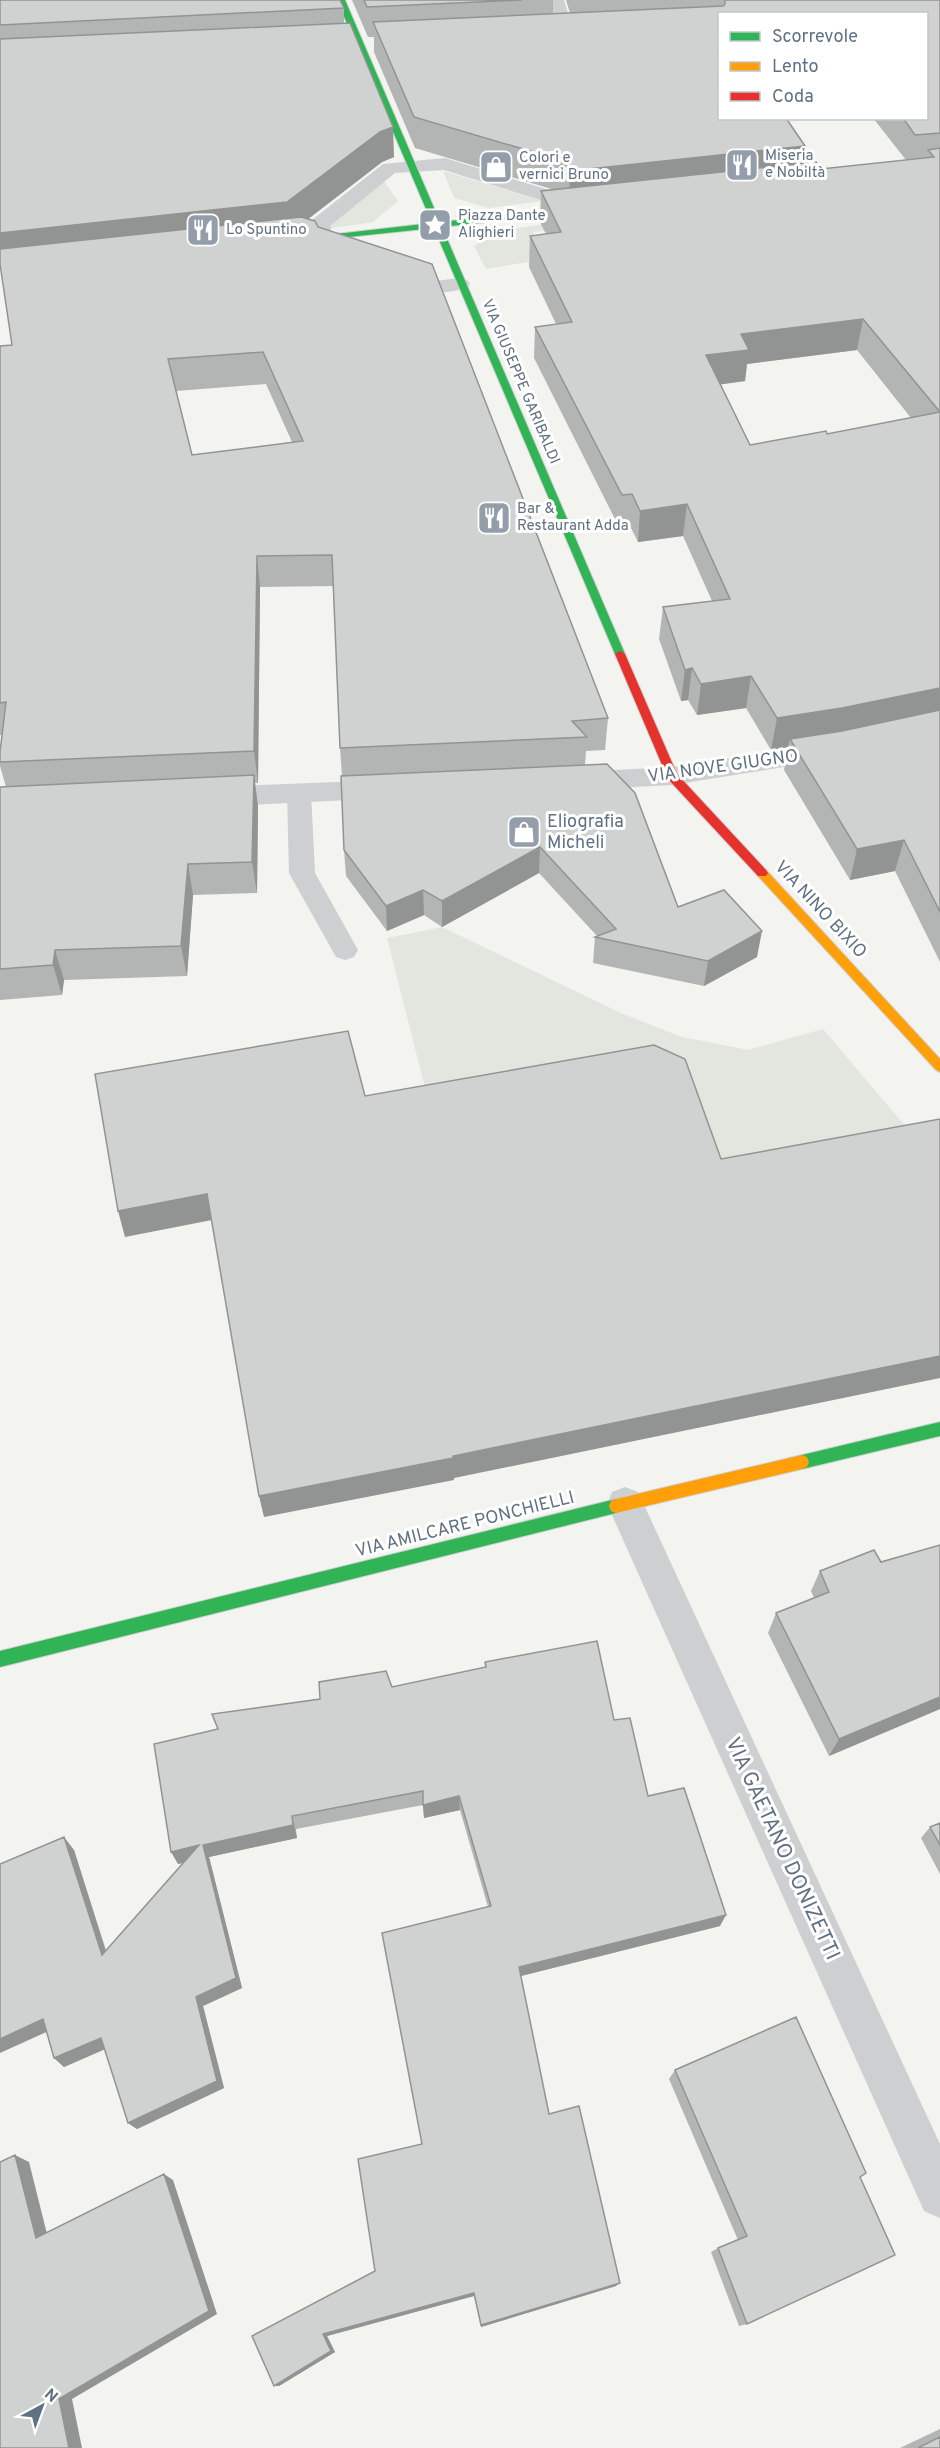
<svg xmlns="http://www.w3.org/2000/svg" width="940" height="2448" font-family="Overpass,sans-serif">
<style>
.green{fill:#e2e6de}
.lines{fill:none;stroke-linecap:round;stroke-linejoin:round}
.fast-casing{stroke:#cfd1d1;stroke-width:2}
.slow-casing{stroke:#cfd1d1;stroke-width:2}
.jam-casing{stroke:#cfd1d1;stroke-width:2}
.lane{fill:#cecfd0;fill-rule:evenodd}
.street{fill:#cecfd0;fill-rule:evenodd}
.fast{fill:#30b455;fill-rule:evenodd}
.slow{fill:#ff9f0a;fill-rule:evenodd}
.jam{fill:#e5322d;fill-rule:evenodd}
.wall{fill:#b3b5b5;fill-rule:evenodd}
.shaded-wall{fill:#929393}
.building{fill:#d0d2d2;stroke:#929393;stroke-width:1.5;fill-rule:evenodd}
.labels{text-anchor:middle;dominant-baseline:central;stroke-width:6;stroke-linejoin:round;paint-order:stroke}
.far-poi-label{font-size:15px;fill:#607184;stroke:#fff;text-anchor:start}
.far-street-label{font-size:15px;fill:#607184;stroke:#fff}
.street-label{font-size:18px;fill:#607184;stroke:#fff}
.poi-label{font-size:18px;fill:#607184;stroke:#fff;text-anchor:start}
.near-street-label{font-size:21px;fill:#607184;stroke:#fff}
</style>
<rect width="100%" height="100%" fill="#f3f3f0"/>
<path class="green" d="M443 171 543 201 488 208 454 198Z
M383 180 398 201 373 222 326 229Z
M554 223 558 229 533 232 545 259 486 269 474 246 496 231Z
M442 927 623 1014 682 1037 748 1050 823 1029 906 1127 709 1167 431 1111 387 938Z"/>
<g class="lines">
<defs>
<path id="fast" d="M337 0H345L440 222 586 207 590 209 586 211 442 227 625 654 624 656 620 657 615 654 434 228 301 242 297 240 301 238 432 223Z
M940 1422V1436L802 1469 797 1467 795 1462 797 1457 802 1455Z
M616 1499 621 1501 623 1506 621 1511 616 1513 0 1667V1651Z"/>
<path id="slow" d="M762 869 766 870 940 1059V1072L936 1070 758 876 756 873 758 870Z
M802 1455 807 1457 809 1462 807 1467 802 1469 616 1513 611 1511 609 1506 611 1501 616 1499Z"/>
<path id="jam" d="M620 651 625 654 677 774 766 870 768 873 766 876H758L668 779 615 654Z"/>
</defs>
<use href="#fast" class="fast-casing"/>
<use href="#slow" class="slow-casing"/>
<use href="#jam" class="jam-casing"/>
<path class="lane" d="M299 784 308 787 311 793 315 873 358 950 354 957 345 960 336 957 289 873 287 793 290 787Z"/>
<path class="street" d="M546 0H564L575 37 572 41H560L557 37Z
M445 158 562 194 571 211 568 215H554L547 202 444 170 395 173 330 226 337 248 353 254 356 258 353 262 346 264 321 256 309 224 312 220 383 164Z
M398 269 434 281 460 278 467 280 470 284 467 288C435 297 421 290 391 279L388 275 391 271Z
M830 743 840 746 843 752 840 758 672 785 577 790 567 788 563 781 567 774 577 772 672 767Z
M388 780 398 782 402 789 398 796 388 798 212 807 202 804 198 797 202 790 212 787Z
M625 1487 638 1492 940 2144V2218L924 2211 607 1504 612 1492Z"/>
<use href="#fast" class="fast"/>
<use href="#slow" class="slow"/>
<use href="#jam" class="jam"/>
</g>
<path class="wall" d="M0 0 344 8V23L394 157 382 162 308 219 608 718 605 750 586 751 585 765 678 907 757 957 704 986 593 963 595 937 597 936 539 873 442 927 424 915 387 931 346 876 344 850 342 776 340 748 334 586 260 587 258 783H255L258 806 257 893 193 895 187 976 64 980 62 995 0 1000V787H6L0 766V752L2 735H0V346L12 345 0 264ZM266 384 292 442 192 455 176 391Z
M352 0H553V14L570 13 566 0H940V962L895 871 850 880 784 770 788 747 771 750 746 708 697 715 688 700 681 701 659 639 663 607 712 601 683 536 638 542 630 526 619 527 534 358 535 327 556 324 529 267 530 236 546 234 540 222 541 191 555 190 415 148 374 52V37H368ZM927 14V118H873L906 160 821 169 803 163 720 118ZM857 350 911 418 827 434 750 445 720 384 745 381 747 364Z
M940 1545V1709L829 1756 768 1633 776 1613 814 1598 811 1591 820 1571 881 1562Z
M485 1662 614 1720 648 1796 720 1926 521 1976 549 2114 616 2286 481 2327 474 2296 327 2336 335 2352 279 2386H274L375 2271 422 2144 488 1907 460 1810 424 1818 423 1805 296 1829 297 1838 209 1857 242 1988 203 2006 224 2088 137 2129 128 2123 105 2049 64 2067 54 2058 74 1850 106 1950 183 1863 178 1864 218 1729 320 1699 392 1687 485 1668Z
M940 1823V1874L921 1838 930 1827Z
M675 2070 860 2177 747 2324 739 2326 711 2252 718 2248 738 2240 669 2079Z
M940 2429V2448H900Z"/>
<path class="shaded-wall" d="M393 127 394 157 382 162 290 233 0 254V233L380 132Z
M805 146 801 177 569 202 570 171Z
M863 319 857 350 747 364 745 381 703 387 706 355 741 334Z
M687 504 683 536 638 542 640 511Z
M257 556 260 587 258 783 254 751Z
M692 668 688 700 681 701 685 670Z
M751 676 746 708 697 715 701 684Z
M940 688V718L790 739 788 747 771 750 777 718Z
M254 775 258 806 257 893 252 862Z
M904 840 895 871 850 880 857 849Z
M540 847 539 873 442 927V901Z
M188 864 193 895 187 976 181 946Z
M423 890 424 915 387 931 386 906Z
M762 931 757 957 704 986 708 961Z
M55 950 64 980 62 995 53 965Z
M207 1194 212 1220 125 1237 118 1211Z
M940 1356V1378L454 1478V1480L264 1517 259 1496Z
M940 1697V1709L829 1756 839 1739Z
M459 1796 460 1810 424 1818 423 1805Z
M292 1816 297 1838 209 1857 242 1988 203 2006 224 2088 137 2129 128 2123 196 1997 203 1845Z
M64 1837 74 1850 110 1965 102 1955Z
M199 1845 205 1858 178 1864 171 1852Z
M726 1915 720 1926 517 1977 519 1967Z
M43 2019 53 2029 0 2053V2039Z
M101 2038 110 2047 64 2067 54 2058Z
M15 2155 29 2162 49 2242 36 2238Z
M164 2174 173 2180 217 2314 72 2399 82 2448H69L59 2399Z
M620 2283 616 2286 481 2327V2325Z
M474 2293V2296L327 2336 335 2352 279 2386H274L323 2334Z"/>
<path class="building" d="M0 0H340L344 8 0 25Z
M364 0H522L367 7Z
M725 0H940V133L915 135 903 118H927V14H720V118H786L805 146 570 171 564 161 414 117 373 22 723 6 725 4Z
M350 23 393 127 380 132 287 202 0 233V39Z
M940 148V688L842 708 777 718 751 676 701 684 692 668 685 670 663 607 730 599 687 504 640 511 632 494 622 495 535 327 572 322 530 236 561 232 541 191 816 162 821 169 934 157 928 150ZM863 319 940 412 827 434 826 431 750 445 706 355 749 350 741 334Z
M301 217 315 221 318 227 432 264 608 718 572 721 587 737 340 748 332 555 257 556 254 751 0 762V752L6 702 0 703V346L12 345 0 264V249ZM263 352 303 441 192 455 168 359Z
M940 710V912L904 840 857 849 790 739 842 731Z
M607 764 635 793 678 907 724 890 762 931 708 961 595 937 616 929 540 847 442 901 423 890 386 906 344 850 341 776Z
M254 775 252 862 188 864 181 946 55 950 53 965 0 969V787Z
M348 1031 365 1096 654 1045 685 1059 721 1159 940 1119V1356L453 1456V1458L259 1496 207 1194 118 1211 95 1074Z
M940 1545V1697L839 1739 776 1613 829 1592 820 1571 874 1550 881 1562Z
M597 1641 614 1720 630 1718 648 1796 684 1788 726 1915 519 1967 549 2114 579 2106 620 2283 481 2325 474 2293 323 2334 331 2351 274 2386 252 2336 375 2271 358 2159 422 2144 382 1933 491 1906 459 1796 423 1805V1791L292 1816 293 1825 203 1845 236 1978 196 1997 217 2081 128 2123 101 2038 54 2058 43 2019 0 2039V1864L64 1837 102 1955 199 1845 171 1852 154 1744 218 1729 212 1714 320 1699 319 1682 386 1671 392 1687 486 1667 485 1662Z
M940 1823V1845L930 1827Z
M796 2017 866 2173 860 2177 895 2255 747 2324 718 2248 747 2236 675 2070Z
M15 2155 36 2238 164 2174 209 2311 59 2399 69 2448H0V2162Z
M940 2437V2448H918Z"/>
<defs>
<symbol id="restaurant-square" viewBox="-11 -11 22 22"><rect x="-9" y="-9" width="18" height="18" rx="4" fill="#939eaa" stroke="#fff"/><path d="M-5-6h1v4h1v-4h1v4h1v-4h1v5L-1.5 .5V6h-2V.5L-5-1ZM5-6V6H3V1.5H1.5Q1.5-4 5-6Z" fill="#fff"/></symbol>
<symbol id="shop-square" viewBox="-11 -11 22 22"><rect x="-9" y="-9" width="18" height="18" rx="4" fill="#939eaa" stroke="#fff"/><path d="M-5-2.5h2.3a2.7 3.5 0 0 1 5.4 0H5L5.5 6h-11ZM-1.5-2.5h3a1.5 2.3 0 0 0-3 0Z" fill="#fff"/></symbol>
<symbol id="sight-square" viewBox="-11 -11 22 22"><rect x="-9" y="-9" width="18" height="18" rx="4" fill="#939eaa" stroke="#fff"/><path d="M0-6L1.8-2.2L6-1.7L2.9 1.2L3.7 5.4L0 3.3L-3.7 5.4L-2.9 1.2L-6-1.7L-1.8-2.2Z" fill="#fff"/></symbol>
</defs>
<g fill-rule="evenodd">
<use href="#restaurant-square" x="723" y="146" width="38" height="38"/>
<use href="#shop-square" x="477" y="148" width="38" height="38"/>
<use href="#sight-square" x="416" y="206" width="38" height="38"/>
<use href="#restaurant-square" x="184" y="211" width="38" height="38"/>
<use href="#restaurant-square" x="475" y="499" width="38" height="38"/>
<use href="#shop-square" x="505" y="813" width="38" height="38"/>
</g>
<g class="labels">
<g class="far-poi-label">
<text x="765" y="156">Miseria<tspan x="765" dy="17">e Nobiltà</tspan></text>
<text x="519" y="158">Colori e<tspan x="519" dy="17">vernici Bruno</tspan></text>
<text x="458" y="216">Piazza Dante<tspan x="458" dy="17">Alighieri</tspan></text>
<text x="226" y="230">Lo Spuntino</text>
<text x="517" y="509">Bar &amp;<tspan x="517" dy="17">Restaurant Adda</tspan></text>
</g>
<g class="far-street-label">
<text transform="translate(520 382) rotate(67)">VIA GIUSEPPE GARIBALDI</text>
</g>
<g class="street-label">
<text transform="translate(723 767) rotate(-8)">VIA NOVE GIUGNO</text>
<text transform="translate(820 910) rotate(47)">VIA NINO BIXIO</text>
<text transform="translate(465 1525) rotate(-14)">VIA AMILCARE PONCHIELLI</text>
</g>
<g class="poi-label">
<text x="547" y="822">Eliografia<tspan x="547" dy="21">Micheli</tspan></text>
</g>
<g class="near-street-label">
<text transform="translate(782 1849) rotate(65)">VIA GAETANO DONIZETTI</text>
</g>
</g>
<rect x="718" y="12" width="210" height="108" fill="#ffffff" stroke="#bfc6ce" stroke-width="1.5"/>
<rect x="730" y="32" width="30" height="9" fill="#30b455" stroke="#bfc6ce" stroke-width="1.5"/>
<text x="772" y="42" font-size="18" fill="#607184">Scorrevole</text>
<rect x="730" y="62" width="30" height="9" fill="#ff9f0a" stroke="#bfc6ce" stroke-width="1.5"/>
<text x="772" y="72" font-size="18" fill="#607184">Lento</text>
<rect x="730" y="92" width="30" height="9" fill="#e5322d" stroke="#bfc6ce" stroke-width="1.5"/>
<text x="772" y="102" font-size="18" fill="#607184">Coda</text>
<g transform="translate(42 2406) rotate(41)" stroke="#ffffff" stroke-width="4.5" paint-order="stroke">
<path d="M0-4.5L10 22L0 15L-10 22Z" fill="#607184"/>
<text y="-9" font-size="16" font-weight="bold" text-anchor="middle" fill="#607184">N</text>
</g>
</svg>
